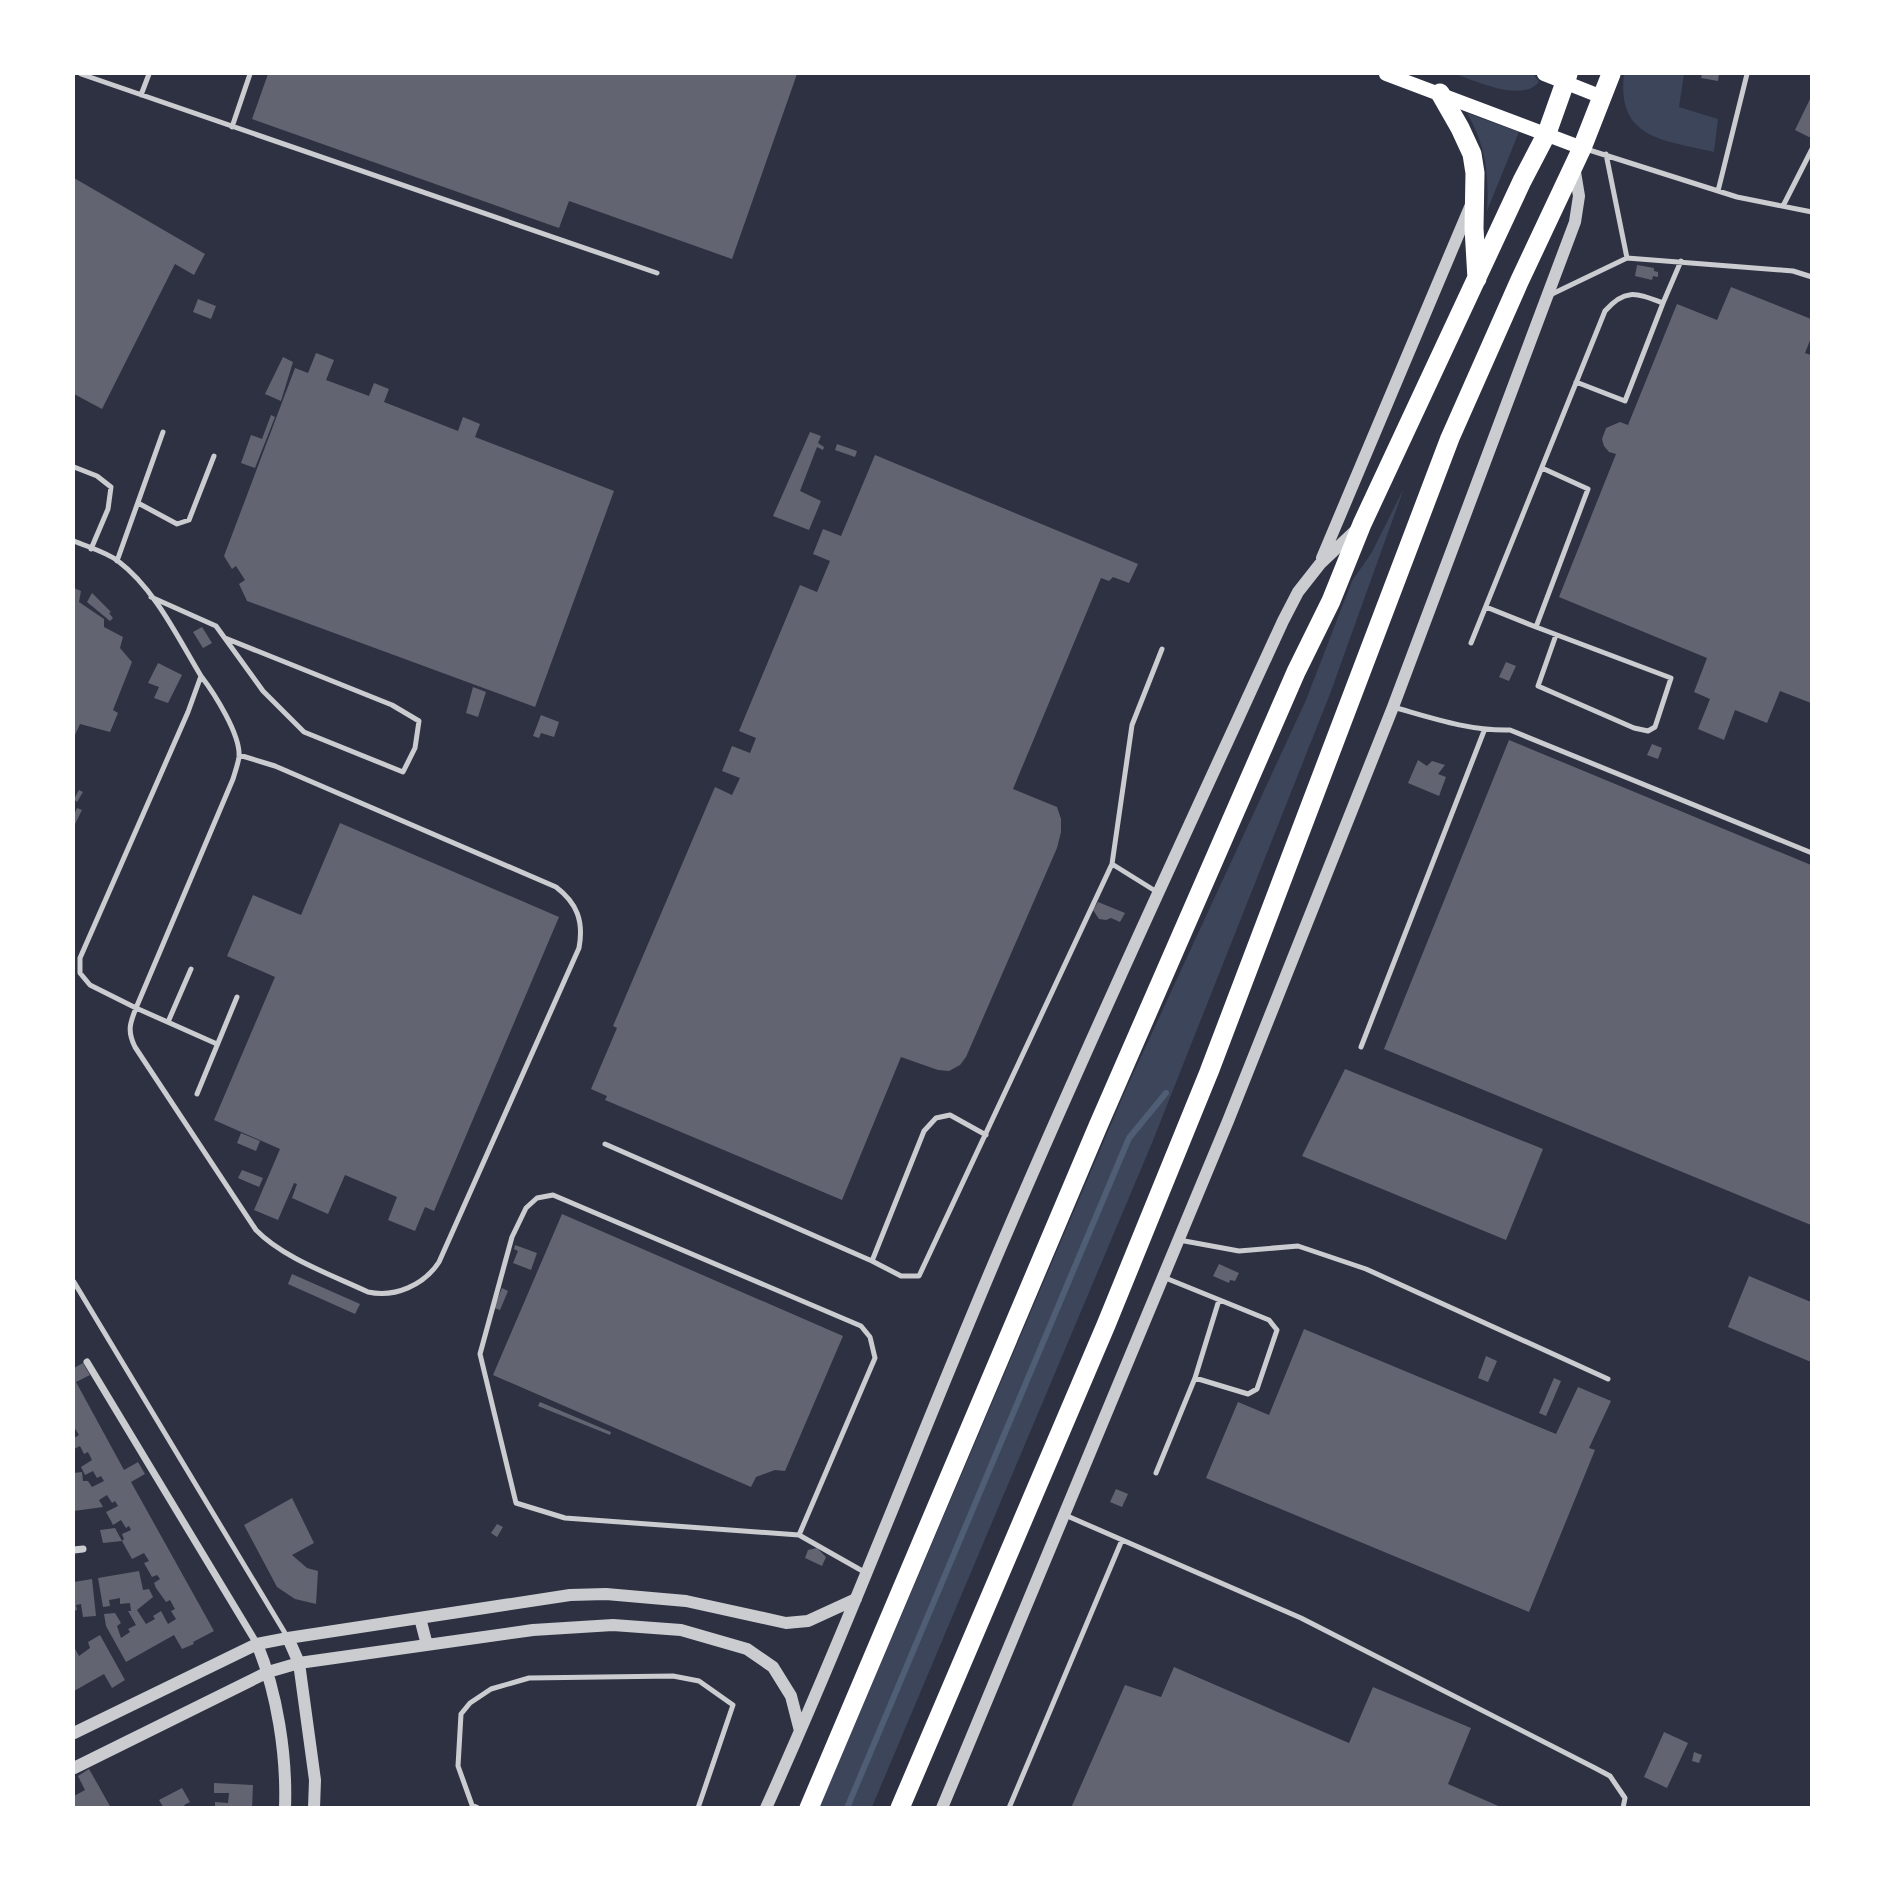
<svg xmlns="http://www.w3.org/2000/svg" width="1885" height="1881" font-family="'Space Grotesk',sans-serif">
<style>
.green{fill:#3c4559}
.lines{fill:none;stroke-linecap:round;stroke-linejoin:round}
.stream{stroke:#4f5d75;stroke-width:6}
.building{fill:#626471}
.service{stroke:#caccd0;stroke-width:5}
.minor{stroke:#caccd0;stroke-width:7}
.tertiary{stroke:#caccd0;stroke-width:12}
.secondary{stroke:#fff;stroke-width:14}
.trunk{stroke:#fff;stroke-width:19}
</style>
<rect width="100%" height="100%" fill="#2d3142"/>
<path class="green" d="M1455 74H1530L1534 75 1539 82C1522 103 1476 81 1455 74Z
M1624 74H1684L1679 107 1718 119 1714 152C1664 140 1616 139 1624 74Z
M1467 113 1519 132 1487 211C1489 173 1486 147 1467 113Z
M1404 488 1330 694 1152 1143 872 1807 819 1808 1126 1089 1306 700 1352 581 1372 552Z"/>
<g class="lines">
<path class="stream" d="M847 1808 1129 1138 1166 1093"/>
</g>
<path class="building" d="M268 74H797L732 259 569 201 559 228 252 119Z
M1702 74H1719L1718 81 1701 78Z
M1811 97V138L1795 130Z
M74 178 205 254 194 275 175 264 102 409 74 394Z
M1637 265 1654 268V271L1658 272V277L1653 276 1652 280 1635 276Z
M1731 287 1811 319V338L1805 353 1811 355V703L1780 691 1767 723 1735 710 1724 740 1698 729 1710 699 1694 692 1707 658 1559 597 1616 454 1609 452 1604 446 1602 439 1606 428 1620 422 1628 425 1677 304 1717 320Z
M198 299 216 306 211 319 193 312Z
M316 353 334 360 326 380 369 396 374 383 389 389 384 402 458 431 463 417 480 424 475 437 614 491 535 707 247 601 239 584 245 580 236 566 232 569 224 556 295 368 308 373Z
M283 357 293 362 281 401 265 394Z
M271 415 275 417 255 468 241 463 251 435 262 439Z
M810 432 821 436 818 443 824 447 823 450 817 447 800 491 821 501 809 530 773 516Z
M837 444 857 451 855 457 835 450Z
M875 455 1138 564 1129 583 1113 577 1109 581 1101 578 1013 789 1057 807 1061 819V832L1057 848 966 1057 960 1065 949 1071 938 1070 901 1057 842 1200 605 1100 607 1096 591 1089 617 1028 613 1026 715 787 732 795 740 778 722 771 732 746 750 753 756 738 739 731 800 585 817 592 830 561 813 554 823 529 841 536Z
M74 588 81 591 79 602 104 619V627L123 637 120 648 132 662 113 710 118 713 110 732 80 724 74 737Z
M92 593 111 612 109 613 113 618 110 621 87 602Z
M202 627 212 643 203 648 193 632Z
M1506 662 1516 666 1509 681 1499 677Z
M158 663 182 675 168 703 154 698 159 687 148 683Z
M473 687 486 692 478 717 466 713Z
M541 715 559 722 554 737 541 733 539 738 533 736Z
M1509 740 1811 865V1225L1384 1049Z
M1652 744 1662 748 1658 759 1647 755Z
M1418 760 1427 766 1432 761 1445 765 1438 774 1446 777 1439 796 1408 783Z
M79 790 83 792 77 802 74 799Z
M77 808 82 810 74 826V815Z
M340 823 559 917 434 1211 425 1207 415 1231 388 1220 397 1197 345 1175 328 1214 292 1198 297 1184 294 1183 278 1220 254 1210 280 1149 214 1120 275 977 227 956 253 895 301 915Z
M1098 902 1125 913 1120 922 1111 918 1106 920 1099 919 1093 910Z
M1345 1069 1543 1149 1506 1240 1302 1156Z
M241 1133 260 1141 256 1151 237 1143Z
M242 1170 263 1178 259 1187 238 1178Z
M562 1214 843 1336 785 1471 775 1470 756 1477 751 1487 493 1375Z
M515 1245 537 1253 531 1270 513 1263 518 1251 514 1249Z
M1219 1264 1239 1273 1235 1281 1230 1280 1229 1283 1213 1276Z
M292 1274 360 1304 355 1314 288 1284Z
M1749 1276 1811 1302V1362L1728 1327Z
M502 1288 508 1291 500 1310 494 1308Z
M1304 1329 1556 1434 1578 1387 1611 1401 1589 1448 1595 1450 1529 1612 1206 1478 1238 1402 1269 1415Z
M1486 1356 1497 1361 1488 1382 1478 1378Z
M83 1363 90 1375 76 1382 124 1470 138 1462 145 1474 131 1482 214 1631 193 1642 194 1644 182 1649 174 1635 126 1662 106 1626 104 1614 115 1613 121 1623 117 1626 121 1638 130 1632 128 1629 136 1625 128 1611H131L130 1603 120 1604V1598L115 1599 109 1600 110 1606 103 1607 98 1578 139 1571 143 1590 149 1589 153 1597 137 1610 146 1624 155 1619 153 1616 161 1611 168 1624 176 1619 171 1611 175 1609 170 1600 166 1602 156 1588 154 1583 160 1579 157 1575 152 1577 144 1563 149 1561 144 1553 132 1559 122 1541 103 1543 100 1530 115 1528 122 1541 124 1539 122 1534 131 1530 129 1526 126 1528 121 1520 113 1525 111 1521 106 1512 118 1506 115 1501 112 1503 107 1495 99 1500 103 1507 74 1511V1473L82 1472 83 1481H88L92 1487 104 1481 101 1476 97 1478 93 1471 85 1475 81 1467 92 1460 88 1452 84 1454 80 1446 74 1449V1438L79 1435 74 1427V1368Z
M1554 1378 1561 1381 1546 1416 1539 1413Z
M540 1402 611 1432 610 1435 538 1406Z
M1116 1489 1128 1494 1122 1507 1110 1502Z
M292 1498 314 1543 292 1555 307 1568 318 1571 316 1604 295 1599 277 1587 244 1525Z
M497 1524 503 1527 497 1537 491 1533Z
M817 1548 826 1557 822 1566 805 1558 808 1550Z
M92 1579 96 1616 83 1617 81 1604 76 1605 77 1610 74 1611V1582Z
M100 1635 125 1680 112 1688 104 1674 74 1691V1647L79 1656 90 1648 88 1642Z
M1174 1667 1349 1743 1373 1687 1471 1728 1448 1784 1503 1808H1071L1125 1685 1161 1697Z
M1664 1732 1688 1743 1667 1788 1644 1777Z
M1694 1752 1702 1755 1699 1763 1692 1761Z
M89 1769 97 1783 111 1808H74V1796L85 1790 78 1776Z
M214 1783 253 1785 252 1808H215V1802L228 1803 229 1793H214Z
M182 1788 190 1802 184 1805 186 1808H164L159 1800Z"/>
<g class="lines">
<path class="service" d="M81 74 657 273
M141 95 149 74
M232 127 250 74
M1586 149 1737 197 1812 212
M1606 154 1627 258
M1718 191 1747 74
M1783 206 1812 149
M1550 295 1627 258 1793 271 1812 277
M1576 382 1625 401 1663 303
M74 467 97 476 111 487 108 509 91 549
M1542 468 1588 489 1536 627 1671 678 1655 727 1648 731 1634 728 1538 686 1556 635
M138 503 177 524 189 520 214 456
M74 541C88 547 106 552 118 561 155 589 178 638 201 676
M117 561 163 432
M151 597 216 626 263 691 304 732 403 772 415 748 419 721 392 705 225 638
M1486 607 1536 627
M1471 643 1605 311C1625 288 1636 293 1663 303L1681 261
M201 676C214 693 241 735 239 757 238 764 235 772 233 779L136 1008 90 985 80 973V958L188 712Z
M1393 707C1432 718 1469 731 1510 730L1812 853
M1157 892 1112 864 1132 725 1162 649
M168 1022 191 969
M217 1044 136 1008C130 1023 127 1031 135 1047L256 1230C283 1258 332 1275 368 1292 395 1298 424 1285 439 1262L579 948C584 921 577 903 556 887L275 766 239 755
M1361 1047 1484 731
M197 1094 237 997
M605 1144 872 1261 901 1276H919L1112 864
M1179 1240 1239 1251 1298 1246 1366 1269 1608 1379
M872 1261 924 1131 936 1118 950 1115 986 1135
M74 1282 288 1638
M1195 1378 1219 1300
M1156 1473 1195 1378 1248 1394 1257 1389 1277 1330 1269 1320 1163 1277
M1065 1515 1301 1618 1595 1768 1610 1776 1625 1798 1623 1808
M799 1535 875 1358 870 1337 861 1326 553 1195 537 1198 526 1208 512 1237 480 1354 516 1503 565 1518 799 1535 866 1573
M478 1808 472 1805 458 1766 461 1714 470 1703 491 1689 529 1678 673 1676 699 1681 733 1705 698 1808
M1009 1808 1122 1540"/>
<path class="minor" d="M87 1362 257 1644
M74 1550 83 1549"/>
<path class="tertiary" d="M1322 558 1470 207
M420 1618 427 1645
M288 1638 299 1663 315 1780 314 1808
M257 1644C277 1692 287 1755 285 1808
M74 1733 257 1644 288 1638 570 1595 606 1594 686 1601 786 1623 808 1621 856 1599
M74 1768 268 1672 299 1663 533 1630 613 1625 681 1630 747 1649 773 1667 791 1696 800 1731
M766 1808C850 1622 922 1431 1002 1244 1092 1034 1188 828 1283 621L1298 592 1320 564 1357 529
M942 1808 1228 1121 1393 707 1575 222 1579 196 1574 166"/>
<path class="secondary" d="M1386 74 1582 148
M1544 74 1602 97"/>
<path class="trunk" d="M1440 93 1460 128 1472 154 1475 173 1474 228 1477 279
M809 1808 1098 1126 1296 672 1331 601 1362 524 1522 181 1547 133 1568 74
M900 1808 1106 1325 1209 1072 1450 438 1519 282 1582 148 1611 74"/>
</g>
<rect width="1885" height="1881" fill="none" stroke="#ffffff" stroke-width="150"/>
</svg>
